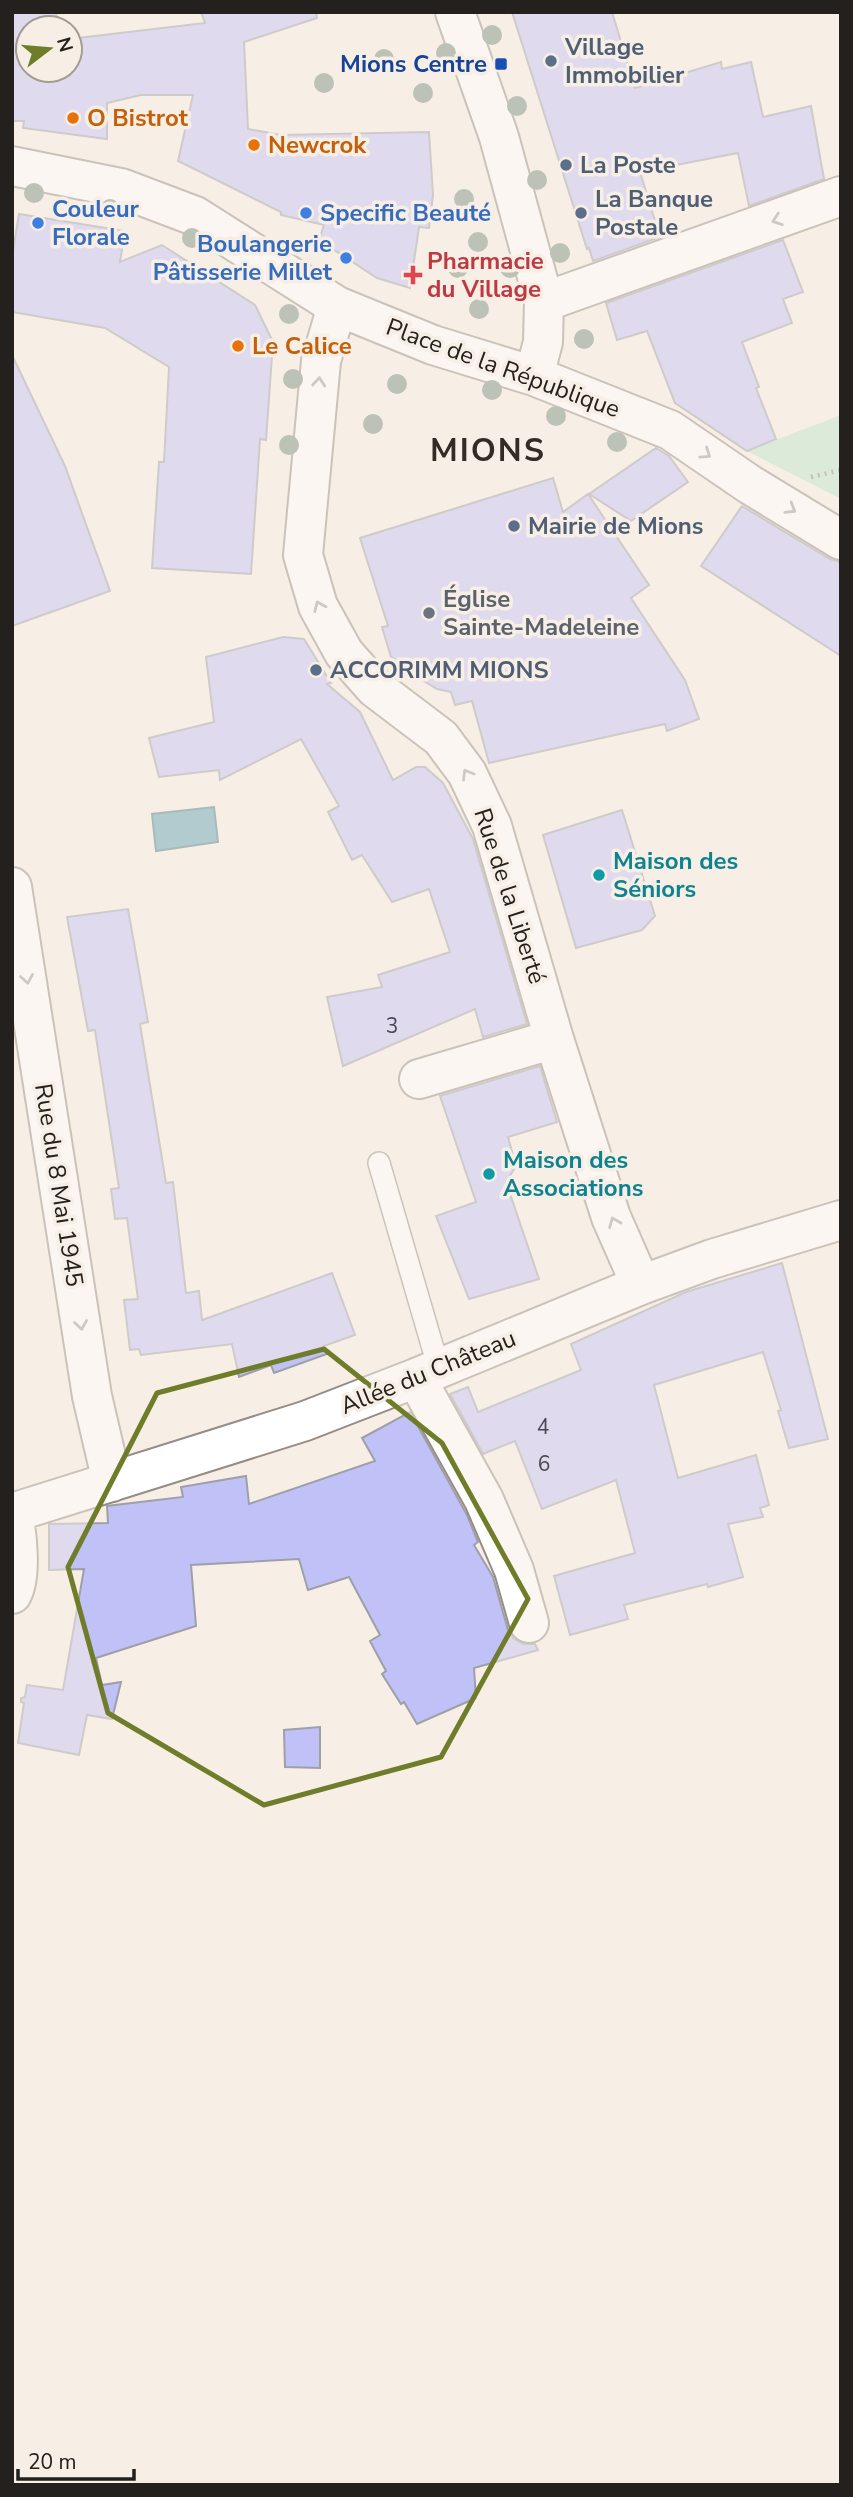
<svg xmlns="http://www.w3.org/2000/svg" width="853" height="2497" font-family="'Nunito Sans',sans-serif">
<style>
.green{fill:#bbe4cb}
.water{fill:#5ba0b4;stroke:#4a7a87;stroke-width:2}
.building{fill:#c0c1f7;stroke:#9e9fa9;stroke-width:2}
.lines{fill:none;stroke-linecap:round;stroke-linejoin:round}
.service-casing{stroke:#958c85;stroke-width:24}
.minor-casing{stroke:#958c85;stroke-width:42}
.path{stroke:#8f8983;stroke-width:4.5;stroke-dasharray:2 5;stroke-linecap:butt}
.service{stroke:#fff;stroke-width:21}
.minor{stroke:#fff;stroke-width:38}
.tree{fill:#778c7c}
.oneway{stroke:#9c9b99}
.marked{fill:none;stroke:#6f7d2a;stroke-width:5;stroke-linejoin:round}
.service-dot{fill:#5c6f8a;stroke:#f7eee5;stroke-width:2.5}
.transit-dot{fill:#1a4fb4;stroke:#f7eee5;stroke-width:2.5}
.food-dot{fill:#e8710a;stroke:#f7eee5;stroke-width:2.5}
.shop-dot{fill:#3f7fe0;stroke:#f7eee5;stroke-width:2.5}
.health-dot{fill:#e0444e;stroke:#f7eee5;stroke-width:2.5}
.worship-dot{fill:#6b7280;stroke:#f7eee5;stroke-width:2.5}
.culture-dot{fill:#0f9aa8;stroke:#f7eee5;stroke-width:2.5}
.labels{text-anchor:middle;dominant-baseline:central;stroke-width:7;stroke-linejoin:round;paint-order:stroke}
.number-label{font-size:21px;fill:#4a4854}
.service-label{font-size:24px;font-weight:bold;fill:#4e5e75;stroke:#f7eee5;text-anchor:start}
.transit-label{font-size:24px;font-weight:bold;fill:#164399;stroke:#f7eee5;text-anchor:end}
.food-label{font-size:24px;font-weight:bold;fill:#c56008;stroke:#f7eee5;text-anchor:start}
.shop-label{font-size:24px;font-weight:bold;fill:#366cbe;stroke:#f7eee5;text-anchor:start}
.health-label{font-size:24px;font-weight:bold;fill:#be3a42;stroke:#f7eee5;text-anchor:start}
.street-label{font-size:24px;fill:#23201d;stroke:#f7eee5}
.worship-label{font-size:24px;font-weight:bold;fill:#5b616d;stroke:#f7eee5;text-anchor:start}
.culture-label{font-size:24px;font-weight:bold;fill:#0d838f;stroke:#f7eee5;text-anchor:start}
.district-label{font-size:32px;font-weight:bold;letter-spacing:2px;fill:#332c26;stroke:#f7eee5}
</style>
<rect width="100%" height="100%" fill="#f7eee5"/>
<path class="green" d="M841 415V499L747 451Z"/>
<path class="water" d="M214 807 218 842 156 851 152 814Z"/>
<path class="building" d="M12 12H56L58 28H28V70H70V39L205 23 201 12H316L317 18 244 42 248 129 281 135 429 132 433 195 429 228 419 227 410 288 377 278 319 240 324 225 281 215V212L178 161 193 95H141L107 103V139L23 128 24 121H12Z
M512 12H612L635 88 721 62 722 69 751 62 763 117 811 106 824 179 749 206 738 153 640 172 660 237 593 261 589 248 587 249Z
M19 214 125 231 120 262 162 245 255 305 273 342 266 440 260 439 251 574 152 568 159 462H164L169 367 105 328 12 312V257Z
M783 240 803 292 783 299 792 323 742 342 759 387 756 388 776 439 747 451 675 403 647 331 617 340 606 303Z
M12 355 65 466 110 591 12 626Z
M656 448 669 456 688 482 631 521 589 494Z
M553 478 563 512 588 494 649 585 631 598 685 680 699 719 667 731 665 724 489 763 472 701 455 705 451 692 437 689 422 680 421 674 391 657 382 627 388 626 360 538Z
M742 506 830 559 841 562V656L701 566Z
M283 637 304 639 331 683 327 684 360 712 393 780 416 767H425L443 783 473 839 527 1024 483 1037 475 1009 343 1066 327 997 382 987 378 975 450 952 429 889 392 902 362 855 352 860 328 812 339 806 301 739 220 780 219 770 159 777 149 738 214 722 206 657Z
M622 810 655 916 642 930 576 948 543 835Z
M128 909 148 1022 140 1024 166 1183 173 1182 186 1293 199 1291 202 1320 332 1273 355 1335 324 1346 327 1354 274 1373 271 1365 239 1377 232 1344 141 1355 139 1349 130 1350 124 1300 138 1299 127 1218 115 1219 111 1189 119 1188 95 1030 88 1031 67 917Z
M540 1066 557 1122 508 1137 516 1166 506 1182 539 1279 469 1299 436 1216 476 1202 440 1096Z
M782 1263 828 1439 789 1448 778 1411 781 1410 763 1352 654 1385 678 1478 756 1455 769 1505 760 1508 763 1517 728 1524 743 1577 708 1587 707 1584 624 1605 628 1619 570 1635 554 1576 635 1553 616 1480 542 1509 515 1441 483 1454 450 1394 468 1387 478 1412 581 1370 571 1344 686 1292Z
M410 1412 467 1515 478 1542 474 1545 493 1577 508 1630 514 1639 524 1644H535L538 1650 474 1668 476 1698 417 1724 404 1702 401 1704 382 1674 386 1671 370 1641 380 1635 349 1577 308 1590 299 1559 191 1565 196 1626 96 1658 102 1685 121 1682 112 1719 87 1715 79 1755 18 1743 24 1703 21 1702V1698L25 1697 27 1685 63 1690 84 1569 49 1570V1524L108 1523 107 1506 183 1497 181 1487 246 1476 249 1504 375 1461 362 1438Z
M320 1727V1768L285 1767 284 1730Z"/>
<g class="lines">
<defs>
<path id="service" d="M379 1163 439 1369"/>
<path id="minor" d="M455 12 499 137 544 302 543 342 534 376
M12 166 121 188 195 216 337 306 433 345 534 376 670 430 749 484 841 540
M544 302 841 196
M337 306 321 361 303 555 318 606 344 653 375 688 441 738 467 773 492 826 554 1039 611 1217 641 1285
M12 887 92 1396 112 1482
M419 1079 554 1039
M416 1378 484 1500 514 1570 529 1623
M12 1513 305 1421 416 1378 641 1285 712 1259 841 1220
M12 1594C22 1576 17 1534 13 1513"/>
</defs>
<use href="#service" class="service-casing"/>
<use href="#minor" class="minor-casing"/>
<path class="path" d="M811 477 841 470"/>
<use href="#service" class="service"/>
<use href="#minor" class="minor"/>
</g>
<g class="tree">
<circle cx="492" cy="35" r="10"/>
<circle cx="446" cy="53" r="10"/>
<circle cx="384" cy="59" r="10"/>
<circle cx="324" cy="83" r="10"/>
<circle cx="423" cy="93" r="10"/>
<circle cx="517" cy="106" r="10"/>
<circle cx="537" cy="180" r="10"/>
<circle cx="34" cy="193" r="10"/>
<circle cx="464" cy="199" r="10"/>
<circle cx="110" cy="209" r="10"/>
<circle cx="192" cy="238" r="10"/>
<circle cx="478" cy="242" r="10"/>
<circle cx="560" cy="253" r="10"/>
<circle cx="458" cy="268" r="10"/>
<circle cx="510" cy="268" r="10"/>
<circle cx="479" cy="309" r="10"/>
<circle cx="289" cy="314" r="10"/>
<circle cx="584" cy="339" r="10"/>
<circle cx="293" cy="379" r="10"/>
<circle cx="397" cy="384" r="10"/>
<circle cx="492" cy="390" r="10"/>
<circle cx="556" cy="416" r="10"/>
<circle cx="373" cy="424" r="10"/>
<circle cx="617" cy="442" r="10"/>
<circle cx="289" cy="445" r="10"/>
</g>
<defs><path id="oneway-chevron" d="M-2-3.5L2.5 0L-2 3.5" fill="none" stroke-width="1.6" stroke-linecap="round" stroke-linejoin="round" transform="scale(1.75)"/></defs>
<g class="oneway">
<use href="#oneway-chevron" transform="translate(777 220) rotate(161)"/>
<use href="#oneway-chevron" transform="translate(319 382) rotate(-85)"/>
<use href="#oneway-chevron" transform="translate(706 454) rotate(34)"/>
<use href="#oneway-chevron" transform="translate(791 509) rotate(31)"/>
<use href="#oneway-chevron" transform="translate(319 606) rotate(-113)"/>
<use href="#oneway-chevron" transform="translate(467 774) rotate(-120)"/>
<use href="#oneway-chevron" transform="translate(27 979) rotate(81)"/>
<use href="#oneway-chevron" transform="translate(614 1222) rotate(-112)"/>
<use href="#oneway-chevron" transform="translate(81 1325) rotate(81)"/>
</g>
<path d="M0 0H853V2497H0ZM324 1349 442 1443 528 1599 441 1757 264 1805 108 1713 68 1567 157 1393Z" fill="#f7eee5" fill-opacity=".55" fill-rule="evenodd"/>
<path class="marked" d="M324 1349 442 1443 528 1599 441 1757 264 1805 108 1713 68 1567 157 1393Z"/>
<g class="service-dot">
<circle cx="551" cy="61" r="7"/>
<circle cx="566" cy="165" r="7"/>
<circle cx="581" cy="213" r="7"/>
<circle cx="514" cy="526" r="7"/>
<circle cx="316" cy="670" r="7"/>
</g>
<rect class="transit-dot" x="494" y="57" width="14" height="14" rx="3.5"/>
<g class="food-dot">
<circle cx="73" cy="118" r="7"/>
<circle cx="254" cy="145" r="7"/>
<circle cx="238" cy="346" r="7"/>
</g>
<g class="shop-dot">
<circle cx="306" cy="213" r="7"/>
<circle cx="38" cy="223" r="7"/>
<circle cx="346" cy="258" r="7"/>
</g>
<path class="health-dot" d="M409.5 264.5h7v7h7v7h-7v7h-7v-7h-7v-7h7z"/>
<circle class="worship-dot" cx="429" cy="613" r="7"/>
<g class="culture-dot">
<circle cx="599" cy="875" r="7"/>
<circle cx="489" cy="1174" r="7"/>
</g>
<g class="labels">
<g class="number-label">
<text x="392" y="1026">3</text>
<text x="543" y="1427">4</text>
<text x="544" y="1464">6</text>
</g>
<g class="service-label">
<text x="565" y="47">Village<tspan x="565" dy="28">Immobilier</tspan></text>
<text x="580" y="165">La Poste</text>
<text x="595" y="199">La Banque<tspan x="595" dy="28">Postale</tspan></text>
<text x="528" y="526">Mairie de Mions</text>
<text x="330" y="670">ACCORIMM MIONS</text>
</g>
<g class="transit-label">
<text x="487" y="64">Mions Centre</text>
</g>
<g class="food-label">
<text x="87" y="118">O Bistrot</text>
<text x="268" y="145">Newcrok</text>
<text x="252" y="346">Le Calice</text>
</g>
<g class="shop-label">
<text x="52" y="209">Couleur<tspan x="52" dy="28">Florale</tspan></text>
<text x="320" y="213">Specific Beauté</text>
<text x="332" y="244" text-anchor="end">Boulangerie<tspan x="332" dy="28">Pâtisserie Millet</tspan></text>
</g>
<g class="health-label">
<text x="427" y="261">Pharmacie<tspan x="427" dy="28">du Village</tspan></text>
</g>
<g class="street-label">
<text transform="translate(503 368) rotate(20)">Place de la République</text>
<text transform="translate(510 896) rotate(72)">Rue de la Liberté</text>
<text transform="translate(59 1185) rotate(81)">Rue du 8 Mai 1945</text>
<text transform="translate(428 1372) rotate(-22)">Allée du Château</text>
</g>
<g class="worship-label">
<text x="443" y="599">Église<tspan x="443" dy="28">Sainte-Madeleine</tspan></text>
</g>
<g class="culture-label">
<text x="613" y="861">Maison des<tspan x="613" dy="28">Séniors</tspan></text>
<text x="503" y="1160">Maison des<tspan x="503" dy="28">Associations</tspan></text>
</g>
<g class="district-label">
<text x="488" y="450">MIONS</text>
</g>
</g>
<rect width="853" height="2497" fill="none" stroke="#23201d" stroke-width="28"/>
<g transform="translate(49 49) rotate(74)"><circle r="33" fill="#f7eee5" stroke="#a29c95" stroke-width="2"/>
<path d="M0-5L12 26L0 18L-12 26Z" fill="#6f7d2a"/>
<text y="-10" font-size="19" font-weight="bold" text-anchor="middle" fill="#23201d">N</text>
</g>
<path d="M18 2469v10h116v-10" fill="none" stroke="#23201d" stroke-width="3.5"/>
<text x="28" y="2469" font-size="21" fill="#23201d" stroke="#f7eee5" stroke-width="5" paint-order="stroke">20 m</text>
</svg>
